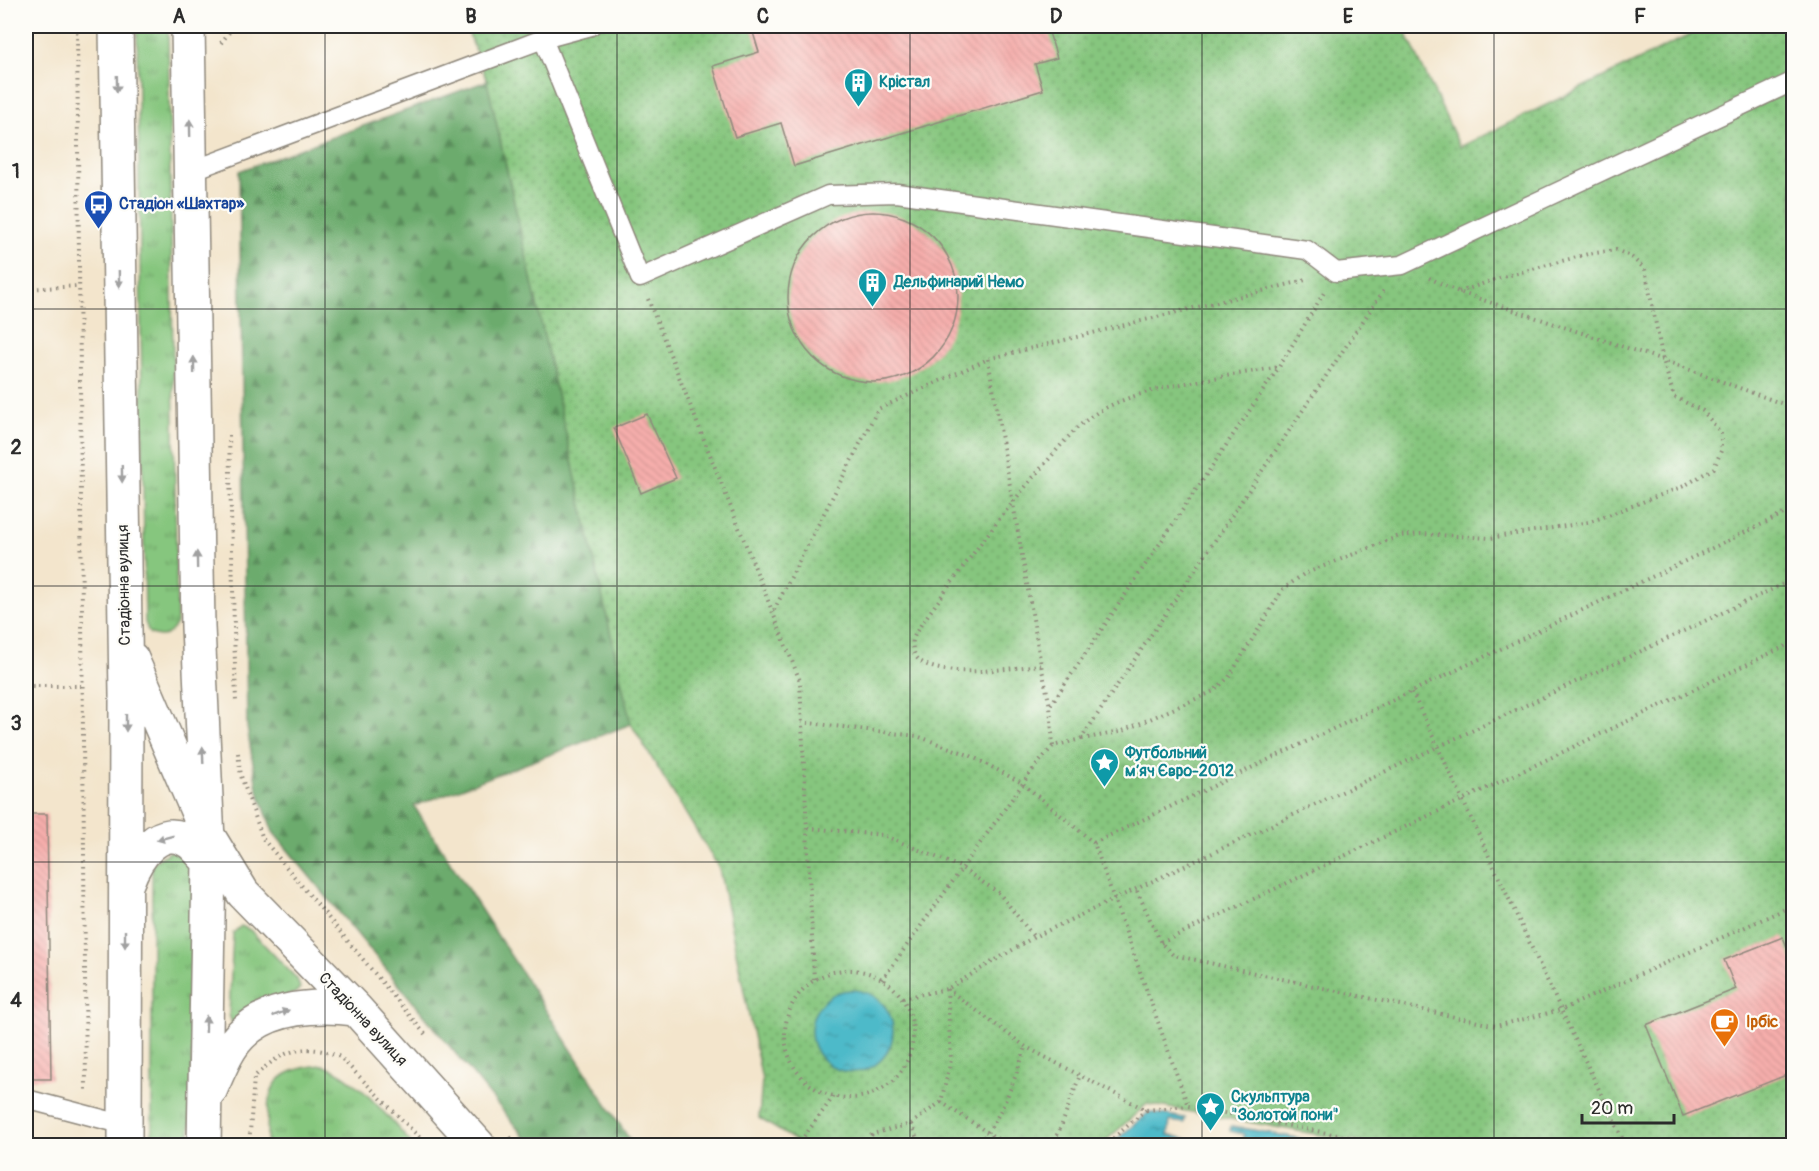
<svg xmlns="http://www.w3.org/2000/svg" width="1819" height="1171" font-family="Pangolin,sans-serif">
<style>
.grass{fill:url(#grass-tufts);stroke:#587854;stroke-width:1.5}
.forest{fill:url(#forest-firs);stroke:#4c6b4c;stroke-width:1.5}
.park{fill:url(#park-dots);stroke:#587854;stroke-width:1.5}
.water{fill:url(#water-ripples);stroke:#3c727a;stroke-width:1.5}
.building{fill:url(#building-back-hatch)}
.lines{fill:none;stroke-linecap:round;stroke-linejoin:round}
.service-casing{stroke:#8f887c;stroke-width:21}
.tertiary-casing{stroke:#8f887c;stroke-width:36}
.path{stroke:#8f887c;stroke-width:4;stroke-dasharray:1.5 4.5;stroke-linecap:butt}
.service{stroke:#fff;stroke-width:18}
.tertiary{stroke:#fff;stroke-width:33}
.oneway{fill:#a0a0a0}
.grid{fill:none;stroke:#2b2b2b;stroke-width:1.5;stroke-opacity:0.55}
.labels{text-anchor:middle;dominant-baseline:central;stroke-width:4.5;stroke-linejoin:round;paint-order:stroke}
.culture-label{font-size:16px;font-weight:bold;fill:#0d838f;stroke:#fdfcf7;text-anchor:start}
.transit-label{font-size:16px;font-weight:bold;fill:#164399;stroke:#fdfcf7;text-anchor:start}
.street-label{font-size:16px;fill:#2b2b2b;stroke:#fdfcf7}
.food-label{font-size:16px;font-weight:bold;fill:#c56008;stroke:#fdfcf7;text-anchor:start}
.neatline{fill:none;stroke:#2b2b2b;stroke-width:2}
.grid-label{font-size:20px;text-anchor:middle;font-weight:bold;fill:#2b2b2b}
</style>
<defs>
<pattern id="grass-tufts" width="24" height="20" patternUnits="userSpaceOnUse" patternTransform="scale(1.5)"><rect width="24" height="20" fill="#86c67e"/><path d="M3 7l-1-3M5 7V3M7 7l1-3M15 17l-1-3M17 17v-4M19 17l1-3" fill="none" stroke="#6ea167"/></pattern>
<pattern id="forest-firs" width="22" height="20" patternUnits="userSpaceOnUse" patternTransform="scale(1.5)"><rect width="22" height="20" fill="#6cab6d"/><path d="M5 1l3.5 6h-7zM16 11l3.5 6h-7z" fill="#598b5a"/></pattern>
<pattern id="park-dots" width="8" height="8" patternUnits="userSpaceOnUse" patternTransform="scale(1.5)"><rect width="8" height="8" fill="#86c67e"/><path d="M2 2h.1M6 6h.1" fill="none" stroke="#6ea167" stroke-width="1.8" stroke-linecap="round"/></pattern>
<pattern id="water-ripples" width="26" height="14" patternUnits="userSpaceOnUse" patternTransform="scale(1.5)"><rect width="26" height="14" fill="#4ebac9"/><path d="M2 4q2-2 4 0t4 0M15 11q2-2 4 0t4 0" fill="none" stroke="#4197a3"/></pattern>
<pattern id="building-back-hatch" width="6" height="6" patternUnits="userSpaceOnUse" patternTransform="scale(1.5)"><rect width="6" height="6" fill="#f6aeac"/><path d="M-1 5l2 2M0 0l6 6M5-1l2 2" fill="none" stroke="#d39694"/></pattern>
</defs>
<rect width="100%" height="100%" fill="#fdfcf7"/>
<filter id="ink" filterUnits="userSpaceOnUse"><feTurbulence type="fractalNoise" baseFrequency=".0167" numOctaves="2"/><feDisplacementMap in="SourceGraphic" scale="12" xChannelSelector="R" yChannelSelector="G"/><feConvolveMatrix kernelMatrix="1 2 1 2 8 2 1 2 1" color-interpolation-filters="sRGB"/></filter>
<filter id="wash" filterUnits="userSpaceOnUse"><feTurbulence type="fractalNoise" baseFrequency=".008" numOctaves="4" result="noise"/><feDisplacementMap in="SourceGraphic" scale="24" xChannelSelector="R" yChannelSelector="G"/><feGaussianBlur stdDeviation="1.35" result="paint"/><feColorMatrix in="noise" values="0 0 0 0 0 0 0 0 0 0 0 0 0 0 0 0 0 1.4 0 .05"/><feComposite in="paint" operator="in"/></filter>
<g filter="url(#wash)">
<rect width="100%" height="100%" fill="#f3e5cc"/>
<path class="grass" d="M137 26H168L177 623C170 636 163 639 149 633L145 622Z
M171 851 186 856 195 872 190 1145H152V863Z
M241 926 250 930 297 979 300 988 295 993 264 1004 232 1023 229 1015 233 933Z
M323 1065C360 1079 387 1117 413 1145H267C268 1096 263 1070 323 1065Z"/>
<path class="forest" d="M487 81 631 724 414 806 633 1145H531L273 832 257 788 247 727 239 171Z"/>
<path class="park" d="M466 26H1403L1460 147 1708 26H1793V1145H1377L1147 1104 1101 1145 804 1146 759 1118 762 1080 719 868 631 724 487 81Z"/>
<path class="water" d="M811 1031a41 41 0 1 1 82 0a41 41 0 1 1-82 0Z
M1149 1112 1185 1118 1184 1123 1170 1121 1168 1135 1192 1140 1193 1145H1110Z
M1231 1126 1336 1145H1242L1244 1134 1230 1131Z"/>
<g id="blocks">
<path class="building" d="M751 26H1047L1057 58 1035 64 1043 90 794 166 781 123 735 137 713 66 759 52Z
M788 297a85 85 0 1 1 170 0a85 85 0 1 1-170 0Z
M647 414 676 478 641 493 614 428Z
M26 814H47L51 1079H26Z
M1783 937 1794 964V1072L1683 1116 1646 1025 1736 989 1724 960Z"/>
</g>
</g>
<g filter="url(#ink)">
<use href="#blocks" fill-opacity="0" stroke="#8f887c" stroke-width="1.5"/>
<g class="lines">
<defs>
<path id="service" d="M543 39 640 278 828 195 897 193 1307 250 1336 272 1402 265 1794 81
M191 171 543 39 591 26
M26 1099 125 1125"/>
<path id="tertiary" d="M116 26 126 695 125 1146
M188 26 198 627 209 862 204 1146
M132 659 207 834 243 893 356 1009 479 1146
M127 883C136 858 160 820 191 843 200 851 208 862 218 870
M210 1091C216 1077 222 1062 230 1049 256 1006 312 1004 356 1009"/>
</defs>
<use href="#service" class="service-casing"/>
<use href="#tertiary" class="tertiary-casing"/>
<path class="path" d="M77 26 86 1091
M221 43 234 26
M1429 278 1459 292 1663 360 1794 408
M26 289 79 286
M648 299 800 681 814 980
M988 359 1041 665 1050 706
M229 435 236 704
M774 610 878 409 988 359 1306 280
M1041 665C1014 667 905 688 913 640 914 635 919 628 922 623 961 570 999 517 1042 467 1059 448 1075 426 1098 412 1143 385 1227 377 1279 367
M26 686H81
M1412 692 1561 1010 1794 905
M801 722 917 736 969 755 1022 783 1094 843 1188 1106
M1082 739 1120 732 1214 691 1229 677 1283 589 1304 574 1399 536 1421 534 1490 538 1590 522 1684 486 1714 468 1721 451V433L1703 411 1674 397 1663 360 1645 269 1630 256 1616 250 1588 254 1499 278 1459 292
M1053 746 1050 706 1279 367 1325 291
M238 753 241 776 263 839 425 1034
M808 828 883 835 960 867 999 893 1034 937
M1094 843 1794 509
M1137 891 1161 943 1173 955 1496 1026 1561 1010 1626 1146
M1161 943 1794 642
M785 1034a64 64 0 1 1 128 0a64 64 0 1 1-128 0Z
M882 980 1034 768 1053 746 1081 739 1384 290
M947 989 1026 1047 1146 1110 1188 1106 1394 1146
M903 998 947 989 1034 937 1794 579
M941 1102 1008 1146
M911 1124 920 1146
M510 1137 518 1146
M249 1146 254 1077C281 1051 304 1041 340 1057L428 1146
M797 1146 834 1096
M865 1146 872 1134 911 1124 941 1102 951 1060 947 989
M976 1146C1002 1119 1013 1082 1026 1047
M1051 1146 1061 1127 1080 1075
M1104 1146 1146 1110"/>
<use href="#service" class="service"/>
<use href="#tertiary" class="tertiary"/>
</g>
<defs><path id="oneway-solid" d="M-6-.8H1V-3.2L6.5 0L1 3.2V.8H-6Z" transform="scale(1.5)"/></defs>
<g class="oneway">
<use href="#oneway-solid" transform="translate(117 84) rotate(89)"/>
<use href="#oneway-solid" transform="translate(190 128) rotate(-91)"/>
<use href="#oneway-solid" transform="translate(119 279) rotate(89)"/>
<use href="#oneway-solid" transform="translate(194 365) rotate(-91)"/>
<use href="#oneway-solid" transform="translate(122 474) rotate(89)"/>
<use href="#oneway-solid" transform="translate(197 560) rotate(-91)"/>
<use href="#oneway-solid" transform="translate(126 723) rotate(90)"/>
<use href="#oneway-solid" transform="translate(203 755) rotate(-92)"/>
<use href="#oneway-solid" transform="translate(165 838) rotate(165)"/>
<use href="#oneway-solid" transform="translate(125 939) rotate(90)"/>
<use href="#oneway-solid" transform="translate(281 1013) rotate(-20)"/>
<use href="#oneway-solid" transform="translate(206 1024) rotate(-89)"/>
</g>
</g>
<path class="grid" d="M325 26V1146M617 26V1146M910 26V1146M1202 26V1146M1494 26V1146M26 309H1794M26 586H1794M26 862H1794"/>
<defs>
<symbol id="building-pin" viewBox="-11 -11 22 30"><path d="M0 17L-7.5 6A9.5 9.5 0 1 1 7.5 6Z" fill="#0f9aa8" stroke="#fdfcf7"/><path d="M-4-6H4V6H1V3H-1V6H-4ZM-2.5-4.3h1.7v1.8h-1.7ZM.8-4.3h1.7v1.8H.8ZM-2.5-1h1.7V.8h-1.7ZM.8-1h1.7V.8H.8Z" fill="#fff"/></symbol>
<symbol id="bus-pin" viewBox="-11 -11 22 30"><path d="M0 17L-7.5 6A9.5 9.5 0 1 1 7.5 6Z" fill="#1a4fb4" stroke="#fdfcf7"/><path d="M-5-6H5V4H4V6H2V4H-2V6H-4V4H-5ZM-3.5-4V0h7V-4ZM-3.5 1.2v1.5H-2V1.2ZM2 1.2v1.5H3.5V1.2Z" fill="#fff"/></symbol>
<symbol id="sight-pin" viewBox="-11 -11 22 30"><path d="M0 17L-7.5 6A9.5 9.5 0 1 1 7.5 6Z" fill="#0f9aa8" stroke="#fdfcf7"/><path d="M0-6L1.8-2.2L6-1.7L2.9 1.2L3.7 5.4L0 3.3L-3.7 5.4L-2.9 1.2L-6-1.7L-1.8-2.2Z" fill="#fff"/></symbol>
<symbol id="cafe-pin" viewBox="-11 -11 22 30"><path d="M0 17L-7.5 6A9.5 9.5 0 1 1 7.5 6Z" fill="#e8710a" stroke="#fdfcf7"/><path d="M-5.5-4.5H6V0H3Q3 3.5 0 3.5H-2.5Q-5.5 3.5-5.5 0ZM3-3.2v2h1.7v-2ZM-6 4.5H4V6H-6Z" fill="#fff"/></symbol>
</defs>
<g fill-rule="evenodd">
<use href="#building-pin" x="842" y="66" width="33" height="45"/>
<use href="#bus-pin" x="82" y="188" width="33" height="45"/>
<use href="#building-pin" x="856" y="266" width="33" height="45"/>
<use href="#sight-pin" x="1088" y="746" width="33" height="45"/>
<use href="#cafe-pin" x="1708" y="1006" width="33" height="45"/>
<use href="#sight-pin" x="1194" y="1090" width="33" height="45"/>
</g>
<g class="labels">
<g class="culture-label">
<text x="879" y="82">Крістал</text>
<text x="894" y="282">Дельфинарий Немо</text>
<text x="1125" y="753">Футбольний<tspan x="1125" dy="18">мʼяч Євро-2012</tspan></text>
<text x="1231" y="1097">Скульптура<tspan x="1231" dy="18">"Золотой пони"</tspan></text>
</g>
<g class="transit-label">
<text x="119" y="204">Стадіон «Шахтар»</text>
</g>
<g class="street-label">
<text transform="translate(124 585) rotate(-91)">Стадіонна вулиця</text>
<text transform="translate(363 1019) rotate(47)">Стадіонна вулиця</text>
</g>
<g class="food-label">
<text x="1746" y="1022">Ірбіс</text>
</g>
</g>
<rect width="1819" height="1171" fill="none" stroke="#fdfcf7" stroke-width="66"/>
<path d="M1582 1114v9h92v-9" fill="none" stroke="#2b2b2b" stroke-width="3"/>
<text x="1591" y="1114" font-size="18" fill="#2b2b2b" stroke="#fdfcf7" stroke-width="4.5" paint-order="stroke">20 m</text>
<rect x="33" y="33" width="1753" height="1105" class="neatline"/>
<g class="grid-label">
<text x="179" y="23">A</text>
<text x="471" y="23">B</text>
<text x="763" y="23">C</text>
<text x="1056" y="23">D</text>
<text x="1348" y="23">E</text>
<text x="1640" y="23">F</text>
<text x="16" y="178">1</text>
<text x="16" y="454">2</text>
<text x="16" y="730">3</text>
<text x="16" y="1007">4</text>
</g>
</svg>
